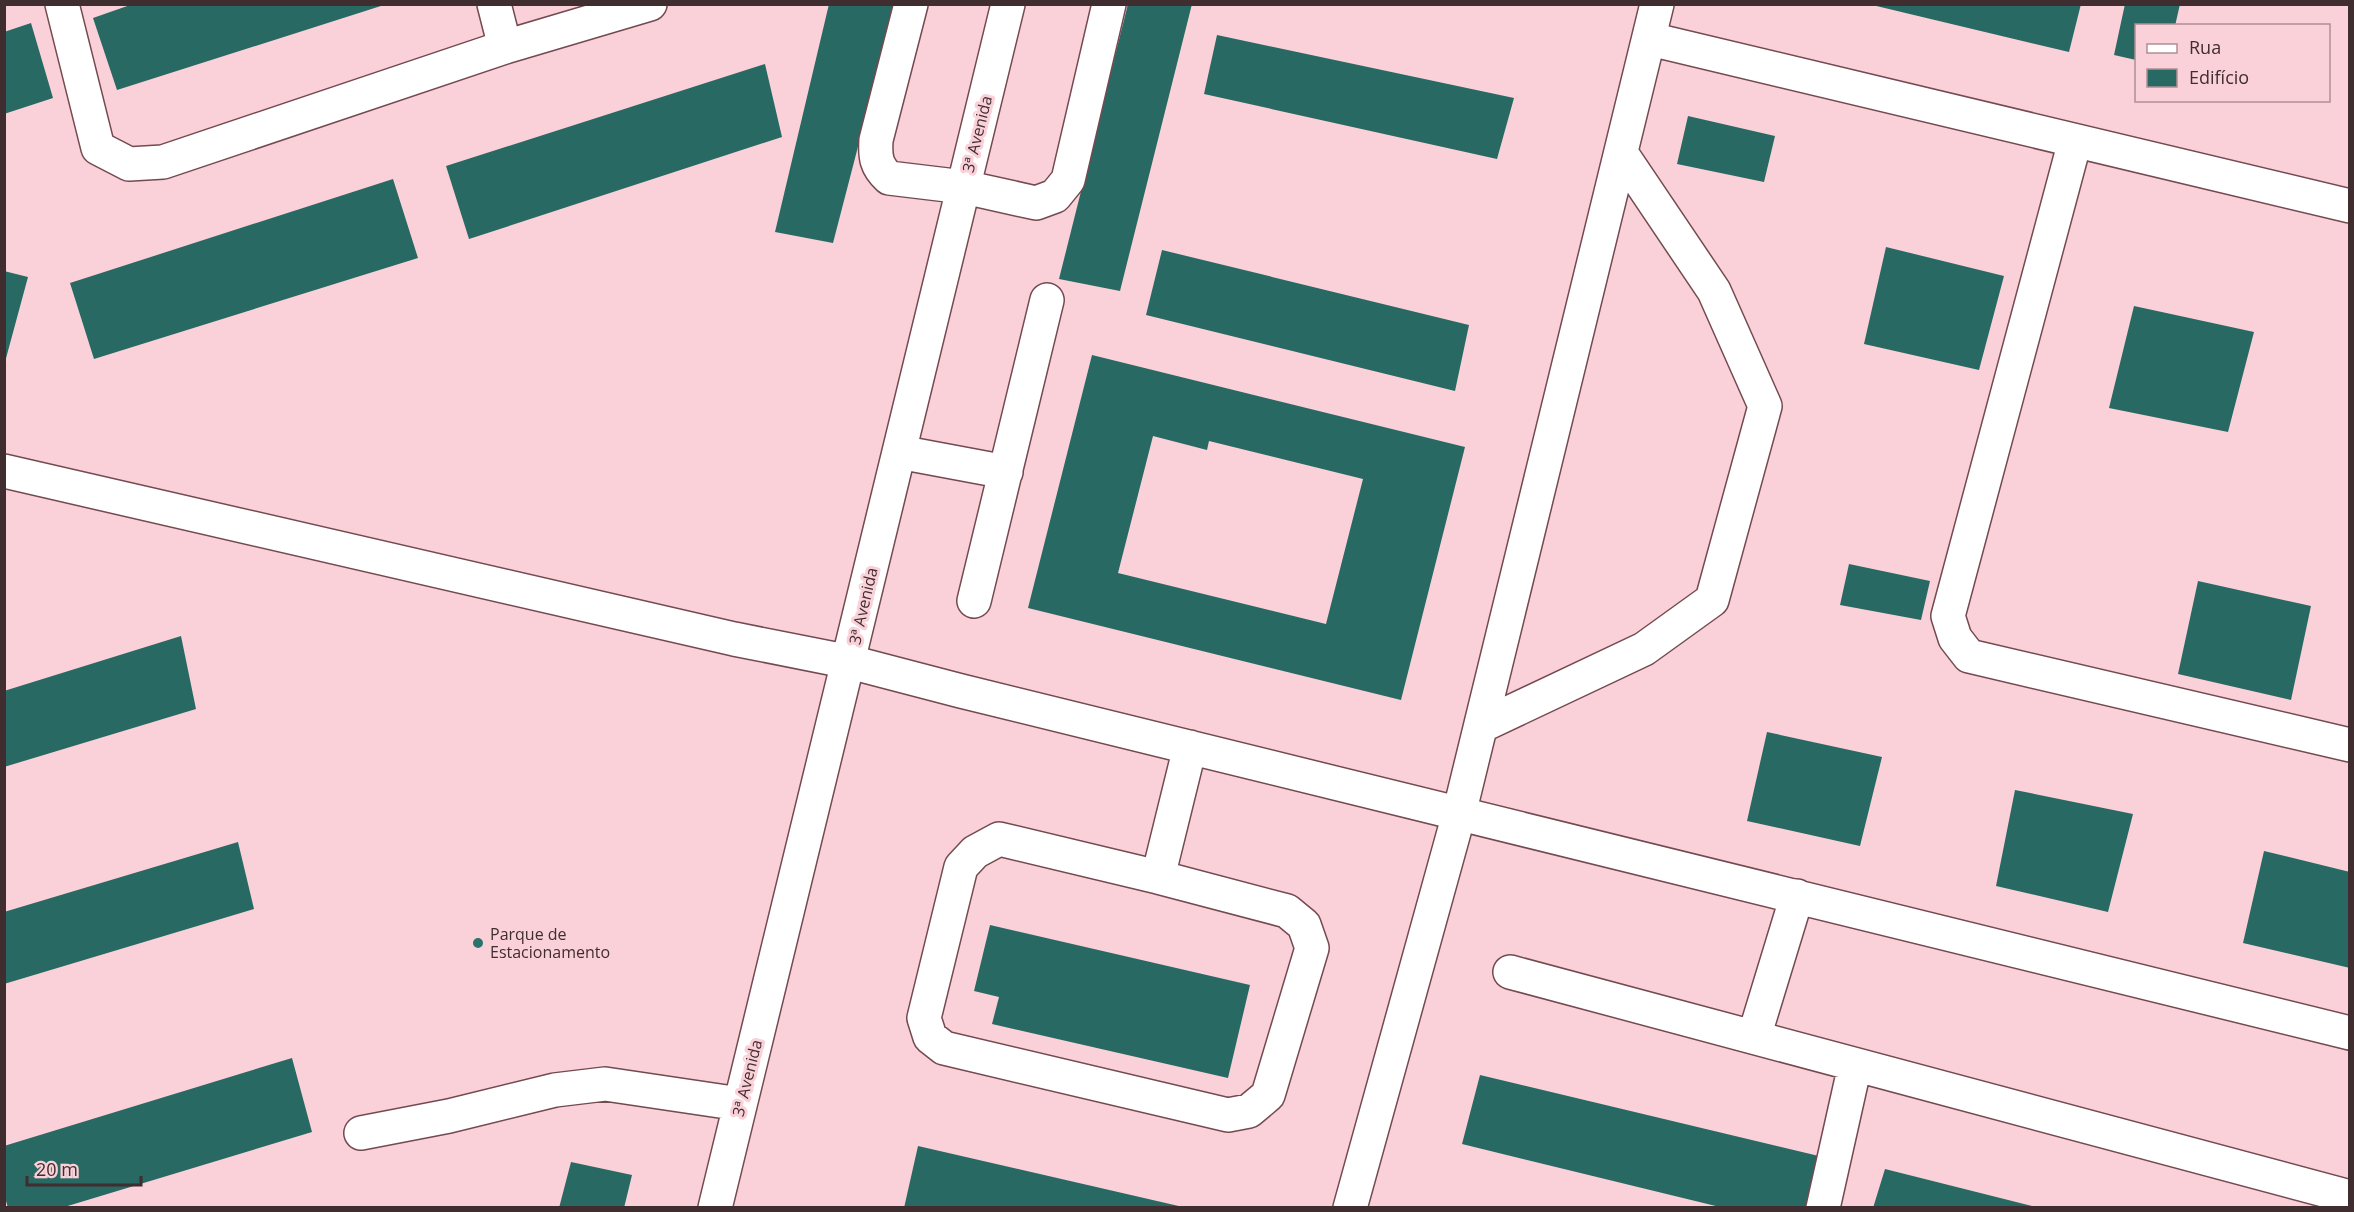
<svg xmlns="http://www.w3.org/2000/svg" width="2354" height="1212" font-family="'Open Sans',sans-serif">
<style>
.building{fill:#286963;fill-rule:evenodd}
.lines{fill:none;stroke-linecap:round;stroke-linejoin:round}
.minor-casing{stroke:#744a51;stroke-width:36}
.minor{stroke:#fff;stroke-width:33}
.poi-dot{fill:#2a736c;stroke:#fad1d8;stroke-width:2}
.labels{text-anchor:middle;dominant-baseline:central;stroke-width:6;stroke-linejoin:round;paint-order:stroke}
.street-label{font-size:16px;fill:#402d30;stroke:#fad1d8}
.poi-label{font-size:16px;fill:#402d30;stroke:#fad1d8;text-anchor:start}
</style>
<rect width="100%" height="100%" fill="#fad1d8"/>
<path class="building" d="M133 4H384V5L117 90 93 18Z
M829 4H895L833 243 775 232Z
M1128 4H1192L1120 291 1059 279Z
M1868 4H2081L2069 52Z
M2125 4H2180L2175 26H2136V60L2114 55Z
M31 23 53 98 4 114V32Z
M1217 35 1514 98 1497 159 1204 94Z
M765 64 782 137 469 239 446 166Z
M1688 116 1775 136 1764 182 1677 164Z
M393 179 418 258 94 359 70 283Z
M1886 247 2004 276 1979 370 1864 344Z
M1162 250 1469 325 1455 391 1146 315Z
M4 271 28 277 5 362H4Z
M2134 306 2254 332 2228 432 2109 408Z
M1092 355 1465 447 1401 700 1028 608ZM1153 436 1207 450 1209 441 1363 479 1326 624 1118 573Z
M1849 564 1930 581 1921 620 1840 605Z
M2198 581 2311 606 2291 700 2178 674Z
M181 636 196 709 4 767V691Z
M1767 732 1882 757 1860 846 1747 821Z
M2015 790 2133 814 2108 912 1996 886Z
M238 842 254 909 4 984V912Z
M2264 851 2350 872V968L2243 943Z
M990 925 1250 985 1228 1078 992 1024 999 997 974 991Z
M292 1058 312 1132 61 1208H8L4 1194V1146Z
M1480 1075 1823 1157 1807 1208H1724L1462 1144Z
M918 1146 1183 1207V1208H904Z
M571 1162 632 1175 624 1208H559Z
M1885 1169 2036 1207V1208H1873Z"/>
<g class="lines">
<defs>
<path id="minor" d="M62 4 98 148 129 164 163 162 505 47 650 4
M494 4 505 47
M911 4 876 140C875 157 876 166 889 178L964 187 1036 203 1055 196 1068 180 1109 4
M1650 39 2350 206
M2075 141 1948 616 1955 638 1969 656 2350 745
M899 452 1006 472
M4 471 734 639 850 662 961 691 2350 1033
M974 601 1047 300
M1481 726 1644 649 1712 600 1765 406 1714 291 1621 153
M999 839 1158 877 1287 911 1304 925 1312 948 1268 1095 1249 1111 1228 1115 944 1048 930 1037 924 1018 961 867 975 852Z
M1158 877 1190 747
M1510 972 2350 1197
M1754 1037 1797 896
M361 1133 449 1116 555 1090 605 1084 740 1104
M715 1208 1008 4
M1350 1208 1459 814 1657 4
M1823 1208 1855 1065"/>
</defs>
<use href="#minor" class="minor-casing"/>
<use href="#minor" class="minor"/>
</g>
<circle class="poi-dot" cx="478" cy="943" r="6"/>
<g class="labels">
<g class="street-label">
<text transform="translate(977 134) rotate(-76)">3ª Avenida</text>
<text transform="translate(863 606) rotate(-77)">3ª Avenida</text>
<text transform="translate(747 1078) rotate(-76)">3ª Avenida</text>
</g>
<g class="poi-label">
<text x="490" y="934">Parque de<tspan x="490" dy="18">Estacionamento</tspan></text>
</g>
</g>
<rect width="2354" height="1212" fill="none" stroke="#402d30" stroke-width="12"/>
<rect x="2135" y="24" width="195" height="78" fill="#fad1d8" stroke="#b08f95" stroke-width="1.5"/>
<rect x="2147" y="44" width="30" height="9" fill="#ffffff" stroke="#b08f95" stroke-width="1.5"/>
<text x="2189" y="54" font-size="18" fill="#402d30">Rua</text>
<rect x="2147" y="69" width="30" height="18" fill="#286963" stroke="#b08f95" stroke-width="1.5"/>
<text x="2189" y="84" font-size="18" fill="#402d30">Edifício</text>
<path d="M27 1176v9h114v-9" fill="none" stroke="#402d30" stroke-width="3"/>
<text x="36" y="1176" font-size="18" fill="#402d30" stroke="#fad1d8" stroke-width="4.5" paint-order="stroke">20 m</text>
</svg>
